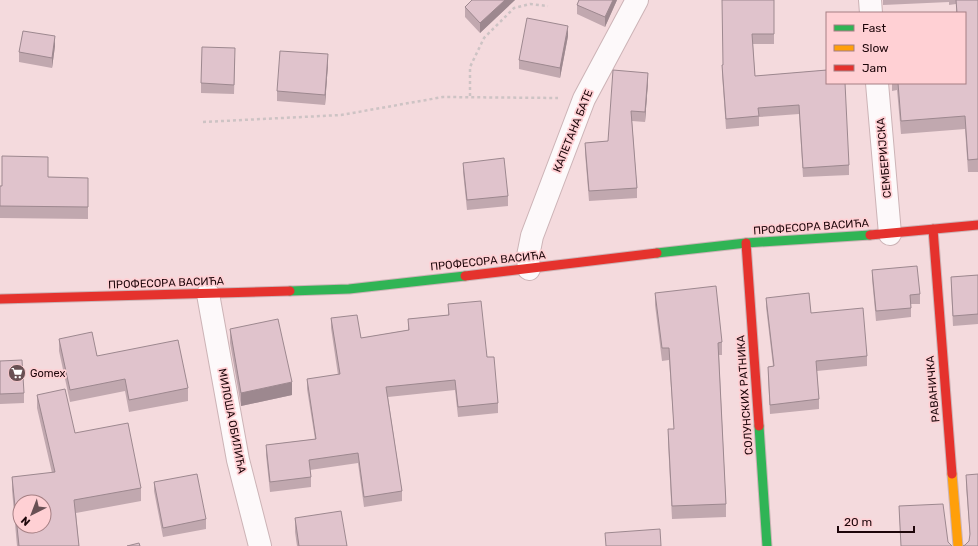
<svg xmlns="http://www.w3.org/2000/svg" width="978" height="546" font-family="Rubik,sans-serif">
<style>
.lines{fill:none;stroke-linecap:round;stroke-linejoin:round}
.street-casing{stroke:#ccb3b6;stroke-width:24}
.fast-casing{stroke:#ccb3b6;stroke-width:11}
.slow-casing{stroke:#ccb3b6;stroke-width:11}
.jam-casing{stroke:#ccb3b6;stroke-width:11}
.path{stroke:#cdc3c4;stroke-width:2.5;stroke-dasharray:3 3;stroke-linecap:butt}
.street{stroke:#fdf9fa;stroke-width:22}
.fast{stroke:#30b455;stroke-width:9}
.slow{stroke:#ff9f0a;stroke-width:9}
.jam{stroke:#e5322d;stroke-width:9}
.wall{fill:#c1a8af}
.shaded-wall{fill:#9d888f}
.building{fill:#e0c3cc;stroke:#9d888f;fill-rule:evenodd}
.labels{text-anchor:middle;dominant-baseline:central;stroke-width:3.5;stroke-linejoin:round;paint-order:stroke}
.street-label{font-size:11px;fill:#1e060a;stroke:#ffd0d4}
.poi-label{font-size:11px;fill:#1e060a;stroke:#ffd0d4;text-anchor:start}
</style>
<rect width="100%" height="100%" fill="#f4dadd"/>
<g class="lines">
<defs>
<path id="street" d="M870 0 871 13
M877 83 890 234
M529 269 528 256 532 236 584 99 637 0
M208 294 238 460 260 546"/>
<path id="fast" d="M657 253 746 243 870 235
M290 291 349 289 465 276
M759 426 767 546"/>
<path id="slow" d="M952 474 958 546"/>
<path id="jam" d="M933 229 952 474
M870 235 978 225
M746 243 759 426
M465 276 657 253
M0 299 290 291"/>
</defs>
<use href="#street" class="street-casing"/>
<use href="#fast" class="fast-casing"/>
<use href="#slow" class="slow-casing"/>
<use href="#jam" class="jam-casing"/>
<path class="path" d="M470 96V67L484 38 514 8 530 4 548 6
M203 122 341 115 443 97 558 98"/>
<use href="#street" class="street"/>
<use href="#fast" class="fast"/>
<use href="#slow" class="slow"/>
<use href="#jam" class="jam"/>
</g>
<path class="wall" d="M472 0H515L480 33 465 17V7Z
M579 0H617L605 27 577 14V5Z
M774 0V44H753L755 76 827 70 849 165V175L803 177 799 114 759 117V126L726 129 722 74V65H723Z
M883 0H978V172H968L965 129 901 134 897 90 892 91V83H965V13H956V4L949 5V2L883 5Z
M568 36 560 78 519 69V60Z
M55 46 52 68 19 62V52Z
M235 58 234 94 201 93V83Z
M328 64 325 105 277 101V91Z
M648 82 645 122 632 121 637 188V198L589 201 585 153V143L608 141Z
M463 163 508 196V206L467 210 463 172Z
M48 177 88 178V219L0 218V186Z
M872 270 920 294V304H911V317L876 321 872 279Z
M978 275V324L953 326 951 286V277Z
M655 293 722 342V355H719L726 504V517L672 519 668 442V429H674L669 360 662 361 655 305Z
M766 298 867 356V366L817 371 819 399V409L770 414 768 377V367L773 366 766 307Z
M448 304 487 357 498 403V413L458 417 455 390 388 397 402 491V501L364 507 358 463 310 470 311 477V487L270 492 266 455V445L315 439 307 389V379L338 375 331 328V318L361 338 408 330V319L448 315Z
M230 329 292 395 241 406 230 343Z
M59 339 97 356 188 388V401L129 412 125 391 70 402 59 351Z
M0 361 24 393V403L0 404Z
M37 395 75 433 141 488V501L76 513 79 546H17L12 490V477L52 473 37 408Z
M966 475 978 546 965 545 969 541 970 537 966 486Z
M154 482 206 519V529L163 537 154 491Z
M899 506 948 542 952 546H901Z
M295 518 347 546H297L295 532Z"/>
<path class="shaded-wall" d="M505 0H515L480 33V23Z
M613 0H617L605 27V17Z
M568 26V36L560 78V68Z
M55 36V46L52 68V58Z
M328 54V64L325 105V95Z
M648 73V82L645 122V112Z
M292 382V395L241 406V393Z"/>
<path class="building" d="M472 0H505L480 23 465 7Z
M579 0H613L605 17 577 5Z
M722 0H774V34H752L755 76 827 70V83H845L849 165 803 168 799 105 758 108 759 116 726 119 722 65H723Z
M956 0H978V159L968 160 965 116 901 121 898 83H965V13H957Z
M527 18 568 26 560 68 519 60Z
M23 31 55 36 52 58 19 52Z
M202 47 235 48 234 85 201 83Z
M280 51 328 54 325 95 277 91Z
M613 70 648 73 645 112 631 111 637 188 589 191 585 143 608 141Z
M2 156 48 157V177L88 178V207L0 206V186H2Z
M504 158 508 196 467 200 463 163Z
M917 266 920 294 910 295 911 308 876 311 872 270Z
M978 275V314L953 316 951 277Z
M716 286 722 342 718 343 726 504 672 506 668 429H674L669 348H662L655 293Z
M809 293 811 313 863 308 867 356 816 361 819 399 770 405 768 367 774 366 766 298Z
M481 301 487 357H494L498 403 458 407 455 380 386 387 402 491 364 497 358 453 309 460 311 477 270 482 266 445 316 439 307 379 340 374 331 318 357 315 361 338 409 330 408 319 449 315 448 304Z
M278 319 292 382 241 393 230 329Z
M92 332 97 356 178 340 188 388 129 400 125 379 70 390 59 339Z
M22 360 24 393 0 394V361Z
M65 389 75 433 128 423 141 488 74 500 79 546H19L12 477 55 472 37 395ZM20 502H44V526H20Z
M197 474 206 519 163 528 154 482Z
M978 474V546H963L965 545 969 541 970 534 966 475Z
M943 504 948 542 952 546H901L899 506Z
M341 511 347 546H299L295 518Z
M660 529 661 546H606L605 533Z
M139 543 140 546H127Z"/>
<defs>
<symbol id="supermarket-disc" viewBox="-11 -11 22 22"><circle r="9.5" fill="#695054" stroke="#ffd0d4"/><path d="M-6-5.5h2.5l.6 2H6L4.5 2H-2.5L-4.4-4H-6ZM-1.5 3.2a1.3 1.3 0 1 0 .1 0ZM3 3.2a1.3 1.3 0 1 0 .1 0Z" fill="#fff"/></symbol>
</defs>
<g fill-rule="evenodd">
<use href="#supermarket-disc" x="7" y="363" width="20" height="20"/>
</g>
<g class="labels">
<g class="street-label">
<text transform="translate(573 131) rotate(-68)">КАПЕТАНА БАТЕ</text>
<text transform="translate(884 158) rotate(-95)">СЕМБЕРИЈСКА</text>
<text transform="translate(811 227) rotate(-4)">ПРОФЕСОРА ВАСИЋА</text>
<text transform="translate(488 261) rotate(-6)">ПРОФЕСОРА ВАСИЋА</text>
<text transform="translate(166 283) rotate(-2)">ПРОФЕСОРА ВАСИЋА</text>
<text transform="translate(933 389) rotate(-95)">РАВАНИЧКА</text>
<text transform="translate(745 395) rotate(-94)">СОЛУНСКИХ РАТНИКА</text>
<text transform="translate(232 421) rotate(79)">МИЛОША ОБИЛИЋА</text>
</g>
<g class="poi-label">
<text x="30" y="373">Gomex</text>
</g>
</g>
<rect x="826" y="12" width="140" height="72" fill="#ffd0d4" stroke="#a57f83"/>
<rect x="834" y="25" width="20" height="6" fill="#30b455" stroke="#a57f83"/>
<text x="862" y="32" font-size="12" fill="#1e060a">Fast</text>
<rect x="834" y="45" width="20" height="6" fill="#ff9f0a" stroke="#a57f83"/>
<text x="862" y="52" font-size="12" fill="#1e060a">Slow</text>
<rect x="834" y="65" width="20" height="6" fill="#e5322d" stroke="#a57f83"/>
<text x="862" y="72" font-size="12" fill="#1e060a">Jam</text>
<g transform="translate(32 514) rotate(222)"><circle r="19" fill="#ffd0d4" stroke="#a57f83"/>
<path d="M0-3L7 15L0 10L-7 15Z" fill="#695054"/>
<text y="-6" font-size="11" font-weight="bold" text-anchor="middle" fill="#1e060a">N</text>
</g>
<path d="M838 526v6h76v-6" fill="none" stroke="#1e060a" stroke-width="2"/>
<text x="844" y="526" font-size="12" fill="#1e060a" stroke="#ffd0d4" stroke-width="3" paint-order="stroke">20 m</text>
</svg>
